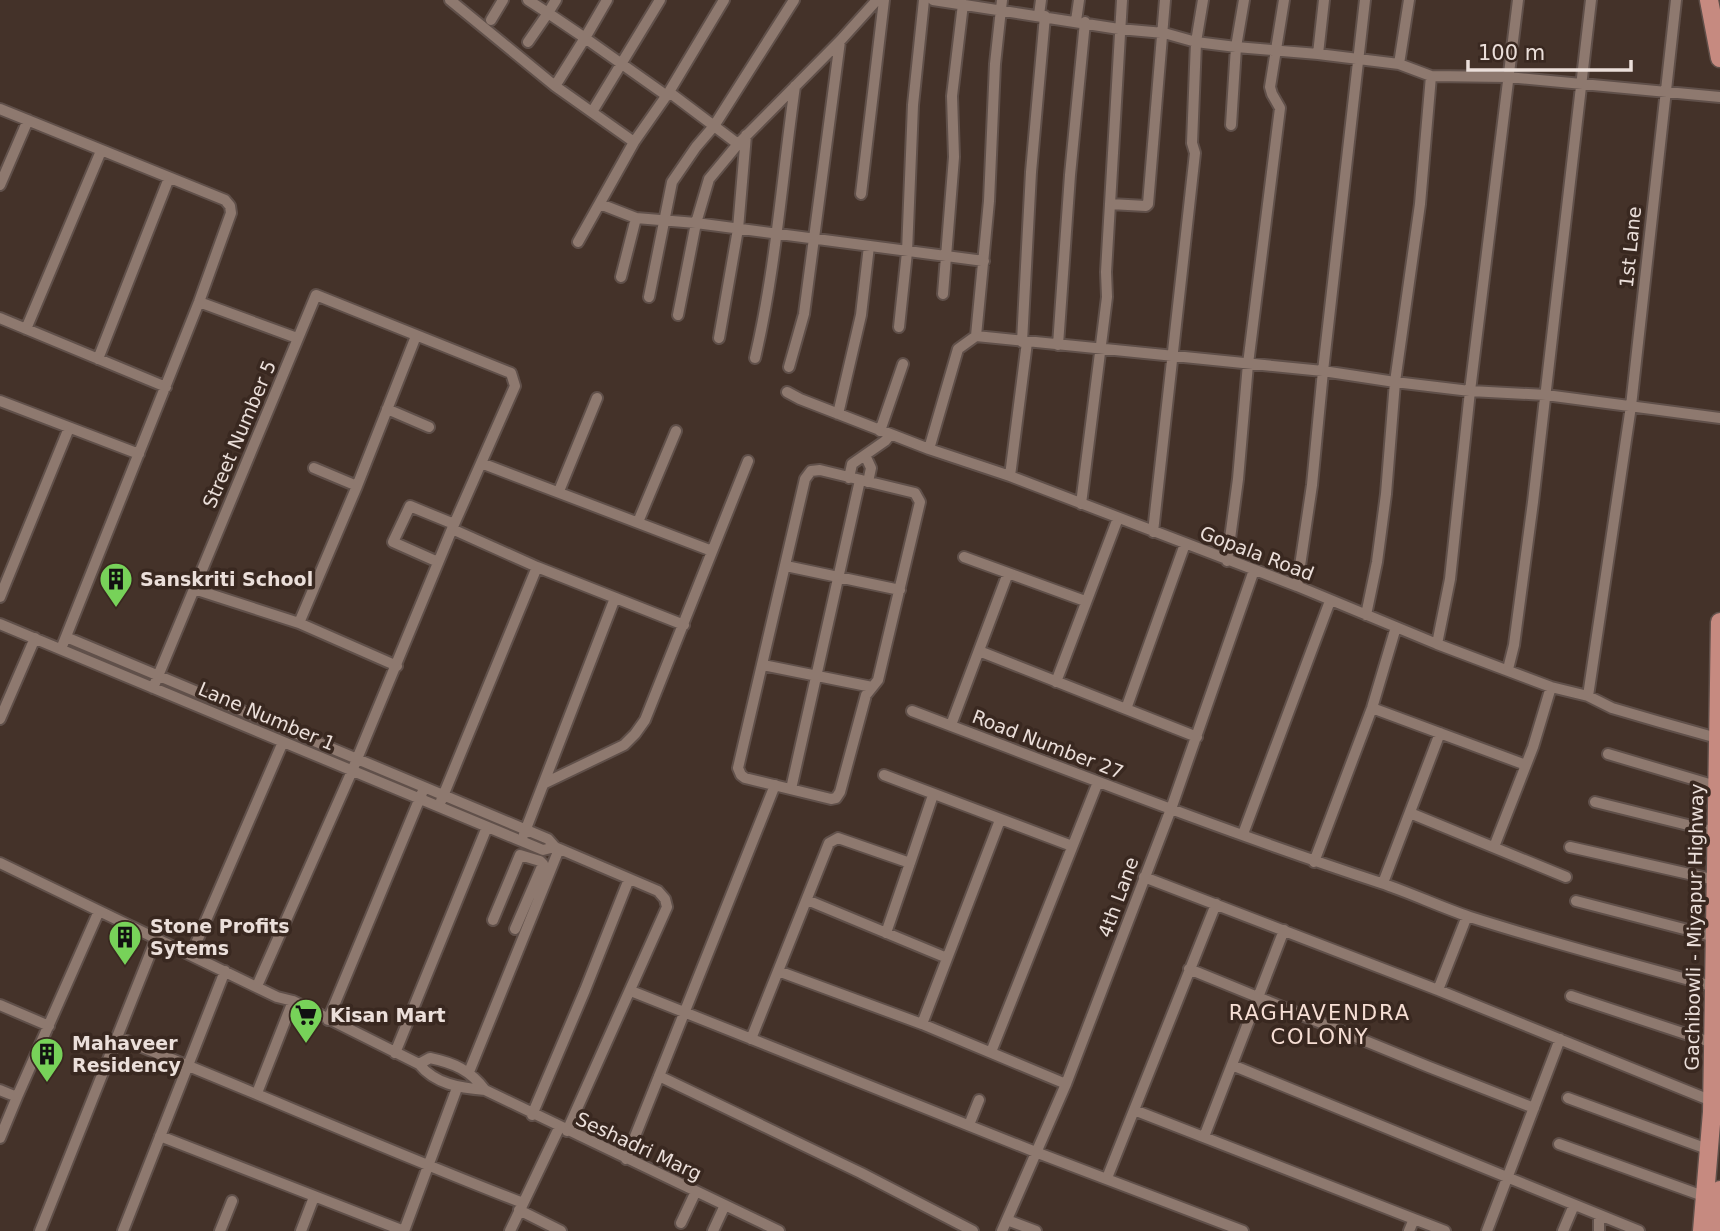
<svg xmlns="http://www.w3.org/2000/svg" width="1720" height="1231" font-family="'DejaVu Sans',sans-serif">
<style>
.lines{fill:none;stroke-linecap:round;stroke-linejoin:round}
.minor-casing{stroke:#60504a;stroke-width:14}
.primary-casing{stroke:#60504a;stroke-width:21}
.minor{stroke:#8e796f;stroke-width:10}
.primary{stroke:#c68a80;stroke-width:18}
.labels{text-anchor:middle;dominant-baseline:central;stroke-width:7;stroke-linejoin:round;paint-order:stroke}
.street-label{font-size:19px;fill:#ebdfda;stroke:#392820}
.poi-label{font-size:19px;font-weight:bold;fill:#ebdfda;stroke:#392820;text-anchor:start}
.neighbourhood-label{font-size:21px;letter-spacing:2px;fill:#f6ded4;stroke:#392820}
</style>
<rect width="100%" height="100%" fill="#443229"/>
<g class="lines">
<defs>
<path id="minor" d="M450 0 555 86 634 142
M607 0 585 38 667 96
M933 0 1119 29 1164 33 1196 42 1236 47 1318 54 1399 64 1431 76 1508 77 1720 97
M1039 15 1041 0
M491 20 503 0
M1076 21 1079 0
M528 42 548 13 528 0
M1318 54 1324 0
M1399 64 1409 0
M555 86 585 38 548 13 556 0
M669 92 738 144
M0 109 225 200 230 206 231 213 199 302 61 649
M592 112 660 0
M1231 125 1236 47 1244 0
M0 185 28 120
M861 194 884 0
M600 204 636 218 696 223 984 261
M1110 204 1146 206 1148 204 1165 0
M578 242 634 142 669 92 724 0
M621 277 636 218
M943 294 954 157 952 96 963 4
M649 297 672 182 696 147 714 126 794 0
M199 302 297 338
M678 315 696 223 709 179 738 144 840 41 877 0
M0 318 166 387
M899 327 907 252 913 105 924 0
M26 329 101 151
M976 336 1323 371 1395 382 1470 391 1546 395 1720 418
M719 338 738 229 746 135
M1022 342 1031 172 1045 16
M1058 345 1070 175 1085 22
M755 358C776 268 782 177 795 86
M98 359 169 178
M789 367 804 314 840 41
M787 392 800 399 929 449 1010 476 1297 586 1437 644 1551 687 1588 696 1612 708 1660 722 1717 738
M0 401 139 454
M387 409 429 427
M838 414 861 315 869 246
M880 431 903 364
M929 449 958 349 976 336 989 201 995 64 1002 0
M865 455 871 468 868 482
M481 463 712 551
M314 468 357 486
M820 470 915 493 920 502 878 680 866 695 840 792 836 798 831 799 745 778 741 775 738 768 805 479 811 471Z
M1010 476 1027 342
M849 478 852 464 885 441 890 435
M559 491 597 398
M1081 504 1107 297 1106 272 1122 0
M638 522 676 431
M452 529 537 567 684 625
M1153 532 1195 153 1192 143 1196 42 1203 0
M964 557 1085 601
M1227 561 1238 479 1248 364 1280 108 1272 94 1270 87 1284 0
M438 562 393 542 410 506 454 524
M786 566 900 590
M1297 586 1312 485 1323 371 1365 0
M194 589 299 623
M0 597 69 428
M1366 615 1377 562 1386 494 1395 382 1420 204 1431 76
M0 624 543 850 555 847
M66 637 548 839 555 847 658 891 665 899 667 907 567 1131
M1437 644 1450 579 1470 391 1518 0
M979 651 1197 737
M763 665 872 687
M397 666 299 623 357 486 416 336
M1508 669 1514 645 1533 502 1591 0
M1056 682 1118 518
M153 688 316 295 511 373 515 386 452 529 352 771 257 986
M1588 696 1631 406 1676 0
M1372 708 1526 765
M1126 709 1185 544
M912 711C1068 770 1223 831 1381 883 1411 893 1440 907 1470 917 1551 943 1633 964 1715 987
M0 719 35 638
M951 725 1008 573
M1608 754 1716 786
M884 775 1072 846
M545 783 624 745 635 734 645 720 748 461
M791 789 860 480
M441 801 537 567
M1595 802 1716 832
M1410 813 1566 877
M524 834 615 598
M1243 834 1330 601
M1494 847 1533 747 1551 687
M1570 847 1720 881
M1314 862 1372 708 1396 627
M0 863 277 997 293 1001 419 1064C435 1084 460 1088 485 1090L779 1231
M1144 877 1438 990 1712 1101
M1383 883 1440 733
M807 900 947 958
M1576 901 1715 937
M493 920 520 855 540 861 543 864 515 929
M886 933 910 863
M191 955 283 742
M1189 969 1429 1067 1534 1108
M778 971 922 1024 1066 1084
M1438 990 1467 916
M631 991 1038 1153 1243 1231
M1571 996 1713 1043
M0 1005 49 1026
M328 1020 422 793
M922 1024 1000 820
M117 1037C253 1091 386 1150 523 1203
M751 1039 829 843 838 838 910 863 933 795
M991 1052 1098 782
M395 1053 487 827
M419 1064 430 1058C454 1063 470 1070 485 1090
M1232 1065 1639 1231
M469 1072 559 849
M659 1076 861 1173 973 1231
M0 1090 17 1097 0 1138
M257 1093 293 1001
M17 1097 99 911
M1568 1098 1710 1150
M1134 1110 1414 1219
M532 1115 585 990 629 879
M969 1125 979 1100
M160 1136 404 1231
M1204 1137 1284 930
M1559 1144 1706 1197
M626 1159 775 785
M1107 1178 1216 904
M519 1210 561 1231
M1599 1215V1231
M1007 1220 1036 1231
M681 1223 696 1191
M40 1231 156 939
M123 1231 225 971
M220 1231 232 1201
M301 1231 314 1197
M404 1231 457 1088
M510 1231 559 1128
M713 1231 725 1205
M1002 1231 1066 1084 1171 809 1254 570
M1409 1231 1414 1219 1445 1231
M1487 1231 1560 1039
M1563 1231 1574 1205"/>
<path id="primary" d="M1709 0 1720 58
M1702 1231 1712 1112 1720 622
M1717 1231 1720 1190"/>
</defs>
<use href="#minor" class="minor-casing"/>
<use href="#primary" class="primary-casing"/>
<use href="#minor" class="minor"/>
<use href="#primary" class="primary"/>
</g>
<defs>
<symbol id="building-pin" viewBox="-11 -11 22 30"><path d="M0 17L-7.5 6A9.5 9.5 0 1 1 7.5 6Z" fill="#77d259" stroke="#392820"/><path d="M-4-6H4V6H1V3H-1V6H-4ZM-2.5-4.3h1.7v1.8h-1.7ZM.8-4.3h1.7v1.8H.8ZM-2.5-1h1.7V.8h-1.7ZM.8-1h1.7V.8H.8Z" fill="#111"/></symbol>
<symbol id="supermarket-pin" viewBox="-11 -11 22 30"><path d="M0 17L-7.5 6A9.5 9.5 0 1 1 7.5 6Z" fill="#77d259" stroke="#392820"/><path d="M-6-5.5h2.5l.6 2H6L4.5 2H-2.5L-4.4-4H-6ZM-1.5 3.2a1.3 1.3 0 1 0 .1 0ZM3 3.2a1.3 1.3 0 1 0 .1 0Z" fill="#111"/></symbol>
</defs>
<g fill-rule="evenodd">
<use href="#building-pin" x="97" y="560" width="38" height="52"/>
<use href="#building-pin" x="106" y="918" width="38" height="52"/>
<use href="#supermarket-pin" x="287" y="996" width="38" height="52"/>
<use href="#building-pin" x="28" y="1035" width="38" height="52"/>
</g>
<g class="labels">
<g class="street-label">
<text transform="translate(1630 247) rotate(-84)">1st Lane</text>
<text transform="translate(239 434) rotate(-67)">Street Number 5</text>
<text transform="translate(1257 553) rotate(21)">Gopala Road</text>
<text transform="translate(267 716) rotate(23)">Lane Number 1</text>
<text transform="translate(1048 744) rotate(21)">Road Number 27</text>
<text transform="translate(1118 897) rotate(-70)">4th Lane</text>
<text transform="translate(1694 927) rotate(-89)">Gachibowli - Miyapur Highway</text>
<text transform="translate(639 1146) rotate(25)">Seshadri Marg</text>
</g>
<g class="poi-label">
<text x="140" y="579">Sanskriti School</text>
<text x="150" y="926">Stone Profits<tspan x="150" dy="22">Sytems</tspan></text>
<text x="330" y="1015">Kisan Mart</text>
<text x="72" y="1043">Mahaveer<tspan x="72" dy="22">Residency</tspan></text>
</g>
<g class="neighbourhood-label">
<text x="1320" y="1013">RAGHAVENDRA<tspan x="1320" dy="24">COLONY</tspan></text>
</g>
</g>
<path d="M1468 60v10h163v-10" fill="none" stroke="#ebdfda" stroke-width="3.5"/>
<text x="1478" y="60" font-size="21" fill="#ebdfda" stroke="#392820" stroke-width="5" paint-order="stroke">100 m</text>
</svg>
